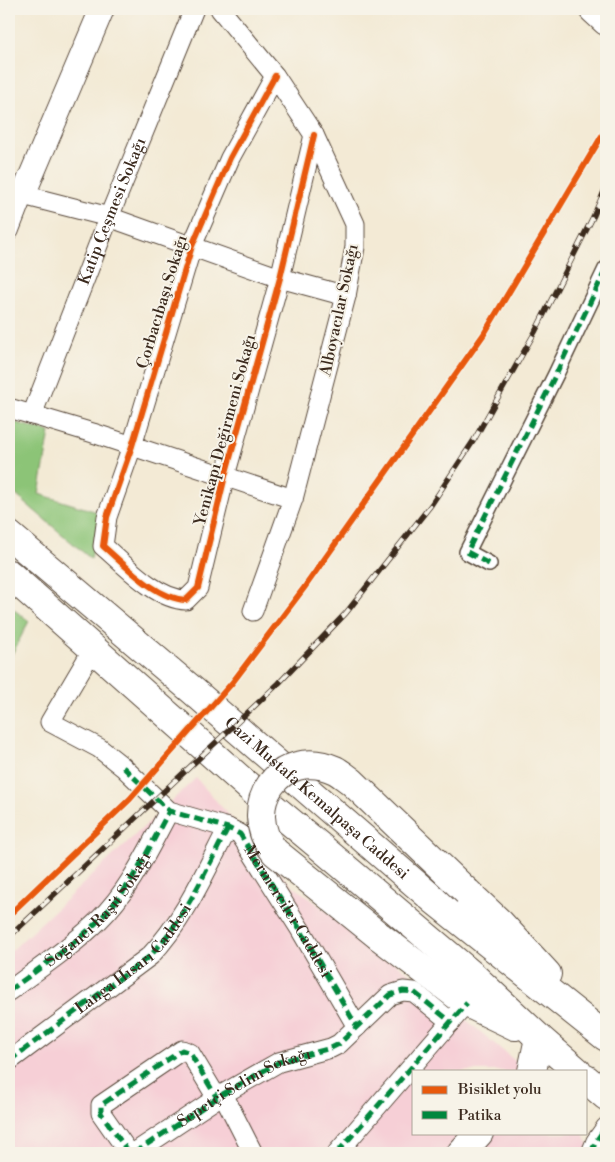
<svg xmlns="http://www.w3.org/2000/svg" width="615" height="1162" font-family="'Libre Bodoni',serif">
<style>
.built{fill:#f6cfd6}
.green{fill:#8cc477;stroke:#64774a}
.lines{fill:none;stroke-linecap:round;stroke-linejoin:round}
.pedestrian-casing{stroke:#574739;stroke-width:18}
.minor-casing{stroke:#574739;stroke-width:21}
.tertiary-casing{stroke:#574739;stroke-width:26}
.secondary-casing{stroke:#574739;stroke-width:30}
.primary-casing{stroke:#574739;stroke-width:30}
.pedestrian{stroke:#fff;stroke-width:15}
.minor{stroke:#fff;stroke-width:19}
.tertiary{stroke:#fff;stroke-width:24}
.secondary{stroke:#fff;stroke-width:28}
.primary{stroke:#fff;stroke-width:28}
.rail-casing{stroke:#3b2a1e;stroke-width:5.5}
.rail{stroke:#f7f3e8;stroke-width:4;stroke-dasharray:11;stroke-linecap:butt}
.primary-bridge-casing{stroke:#574739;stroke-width:30;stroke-linecap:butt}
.primary-bridge{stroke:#fff;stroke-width:28}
.quiet{stroke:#00873e;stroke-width:5;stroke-dasharray:10 5;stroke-linecap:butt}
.cycleway-casing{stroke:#f7f3e8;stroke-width:9}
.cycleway{stroke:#e8590c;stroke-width:6}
.labels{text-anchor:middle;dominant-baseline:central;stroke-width:4;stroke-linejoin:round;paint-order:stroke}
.street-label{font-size:16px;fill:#3b2a1e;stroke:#f7f3e8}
</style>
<rect width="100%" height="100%" fill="#f7f3e8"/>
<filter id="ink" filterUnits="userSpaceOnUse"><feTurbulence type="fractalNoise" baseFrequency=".02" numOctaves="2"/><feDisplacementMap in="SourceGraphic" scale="10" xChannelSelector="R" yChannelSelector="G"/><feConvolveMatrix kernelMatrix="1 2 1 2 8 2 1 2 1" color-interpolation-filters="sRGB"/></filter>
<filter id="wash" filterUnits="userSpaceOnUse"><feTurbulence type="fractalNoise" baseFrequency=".0096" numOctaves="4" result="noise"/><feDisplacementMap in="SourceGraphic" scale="20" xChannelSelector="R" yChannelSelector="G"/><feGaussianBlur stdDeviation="1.12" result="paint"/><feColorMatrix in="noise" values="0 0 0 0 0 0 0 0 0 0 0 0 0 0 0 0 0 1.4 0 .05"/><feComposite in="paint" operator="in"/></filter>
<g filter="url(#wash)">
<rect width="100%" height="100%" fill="#f3ead5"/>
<path class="built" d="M196 778 288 882 426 986 527 1071H414V1133H583L593 1153H9V953Z"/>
<path class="green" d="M9 421 50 432 39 494 104 514 95 537 91 559 9 489Z
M9 606 29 621 9 660Z"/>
</g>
<g filter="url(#ink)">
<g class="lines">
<defs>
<path id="pedestrian" d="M489 564 467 552 556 374 606 269"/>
<g id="minor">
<path d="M220 9 275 76 314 135 355 224V247L346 296 293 499 253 611"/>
<path d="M275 76 230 158 192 246 132 446 107 517 103 546C125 565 156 599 186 600L198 588 225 476 280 278 314 135"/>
<path d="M9 231 23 195 109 217 280 278 346 296"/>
<path d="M9 408 93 433 293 499"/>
<path id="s1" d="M32 415 109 217 194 9"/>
<path id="s2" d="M93 649 50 722 99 748 123 767 169 811 228 828 240 834 300 929 357 1027"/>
<path id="s3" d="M9 991C39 968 72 947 99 920 130 890 149 848 169 811"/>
<path d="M9 1061 150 956C185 919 205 872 228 828"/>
<path d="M223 1094 253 1153"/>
<path d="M129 1153 101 1113V1105L182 1050 190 1053 217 1098"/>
<path d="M134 1153 223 1094 279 1062 331 1048 339 1044 390 995 403 991 414 992 451 1022"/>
<path d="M337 1153 459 1012"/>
<path d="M591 1153 596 1141 606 1127"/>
</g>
<path id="tertiary" d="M23 195 102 9"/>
<path id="secondary" d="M593 9 606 21
M532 1071 539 1038
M461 1153 479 1133"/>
<g id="primary">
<path id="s4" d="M9 535 191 689 434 900 606 1037"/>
<path d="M9 574 257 794 317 844 472 975 539 1038 577 1071"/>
<path d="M467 892 500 923 547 974"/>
<path d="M379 936 467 1003 515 1026"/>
<path d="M586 1079 606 1096"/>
</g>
</defs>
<use href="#pedestrian" class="pedestrian-casing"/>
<use href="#minor" class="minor-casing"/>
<use href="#tertiary" class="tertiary-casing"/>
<use href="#secondary" class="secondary-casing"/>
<use href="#primary" class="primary-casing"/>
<use href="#pedestrian" class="pedestrian"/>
<use href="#minor" class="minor"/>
<use href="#tertiary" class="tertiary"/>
<use href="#secondary" class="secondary"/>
<use href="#primary" class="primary"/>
<defs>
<path id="rail" d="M9 937 279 683 346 613 431 505 474 440 535 332 594 215 606 187"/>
</defs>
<use href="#rail" class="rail-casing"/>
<use href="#rail" class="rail"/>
<defs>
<path id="primary-bridge" d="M379 936 275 852C238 808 280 745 335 770 341 773 346 778 351 781L467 892"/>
</defs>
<use href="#primary-bridge" class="primary-bridge-casing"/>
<use href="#primary-bridge" class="primary-bridge"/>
<g class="quiet">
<path d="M489 564 467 552 556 374 606 269"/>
<path d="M123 767 169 811 228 828 240 834 300 929 357 1027"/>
<path d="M9 991C39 968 72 947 99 920 130 890 149 848 169 811"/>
<path id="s5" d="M9 1061 150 956C185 919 205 872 228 828"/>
<path d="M129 1153 101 1113V1105L182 1050 190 1053 217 1098"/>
<path id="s6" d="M134 1153 223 1094 279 1062 331 1048 339 1044 390 995 403 991 414 992 451 1022"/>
<path d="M337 1153 467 1003"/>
<path d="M591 1153 596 1141 606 1127"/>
</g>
<defs>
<path id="cycleway" d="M275 76 230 158 192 246 132 446 107 517 103 546C125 565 156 599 186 600L198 588 225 476 280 278 314 135
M9 915 130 799 232 683 304 588 484 334 606 129"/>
</defs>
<use href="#cycleway" class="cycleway-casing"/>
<use href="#cycleway" class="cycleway"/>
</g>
</g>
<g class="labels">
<g class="street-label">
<text stroke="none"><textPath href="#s1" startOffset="219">Katip Çeşmesi Sokağı</textPath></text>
<text transform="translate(162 302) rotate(-73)">Çorbacıbaşı Sokağı</text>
<text transform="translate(339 310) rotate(-78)">Alboyacılar Sokağı</text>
<text transform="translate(225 430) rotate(-75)">Yenikapı Değirmeni Sokağı</text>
<text stroke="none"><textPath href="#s4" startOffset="405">Gazi Mustafa Kemalpaşa Caddesi</textPath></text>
<text stroke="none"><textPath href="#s3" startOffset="122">Soğancı Raşit Sokağı</textPath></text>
<text stroke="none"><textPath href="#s2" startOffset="400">Mermerciler Caddesi</textPath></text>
<text stroke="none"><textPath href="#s5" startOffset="162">Langa Hısarı Caddesi</textPath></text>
<text stroke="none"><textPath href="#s6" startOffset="129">Sepetçi Selim Sokağı</textPath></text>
</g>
</g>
<rect width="615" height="1162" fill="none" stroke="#f7f3e8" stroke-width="30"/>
<rect x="412" y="1070" width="175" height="65" fill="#f7f3e8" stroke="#aca397"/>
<rect x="422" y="1086" width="25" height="8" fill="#e8590c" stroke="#aca397"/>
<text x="458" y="1094" font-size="15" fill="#3b2a1e">Bisiklet yolu</text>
<rect x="422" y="1111" width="25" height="8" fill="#00873e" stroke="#aca397"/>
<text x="458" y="1120" font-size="15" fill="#3b2a1e">Patika</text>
</svg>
